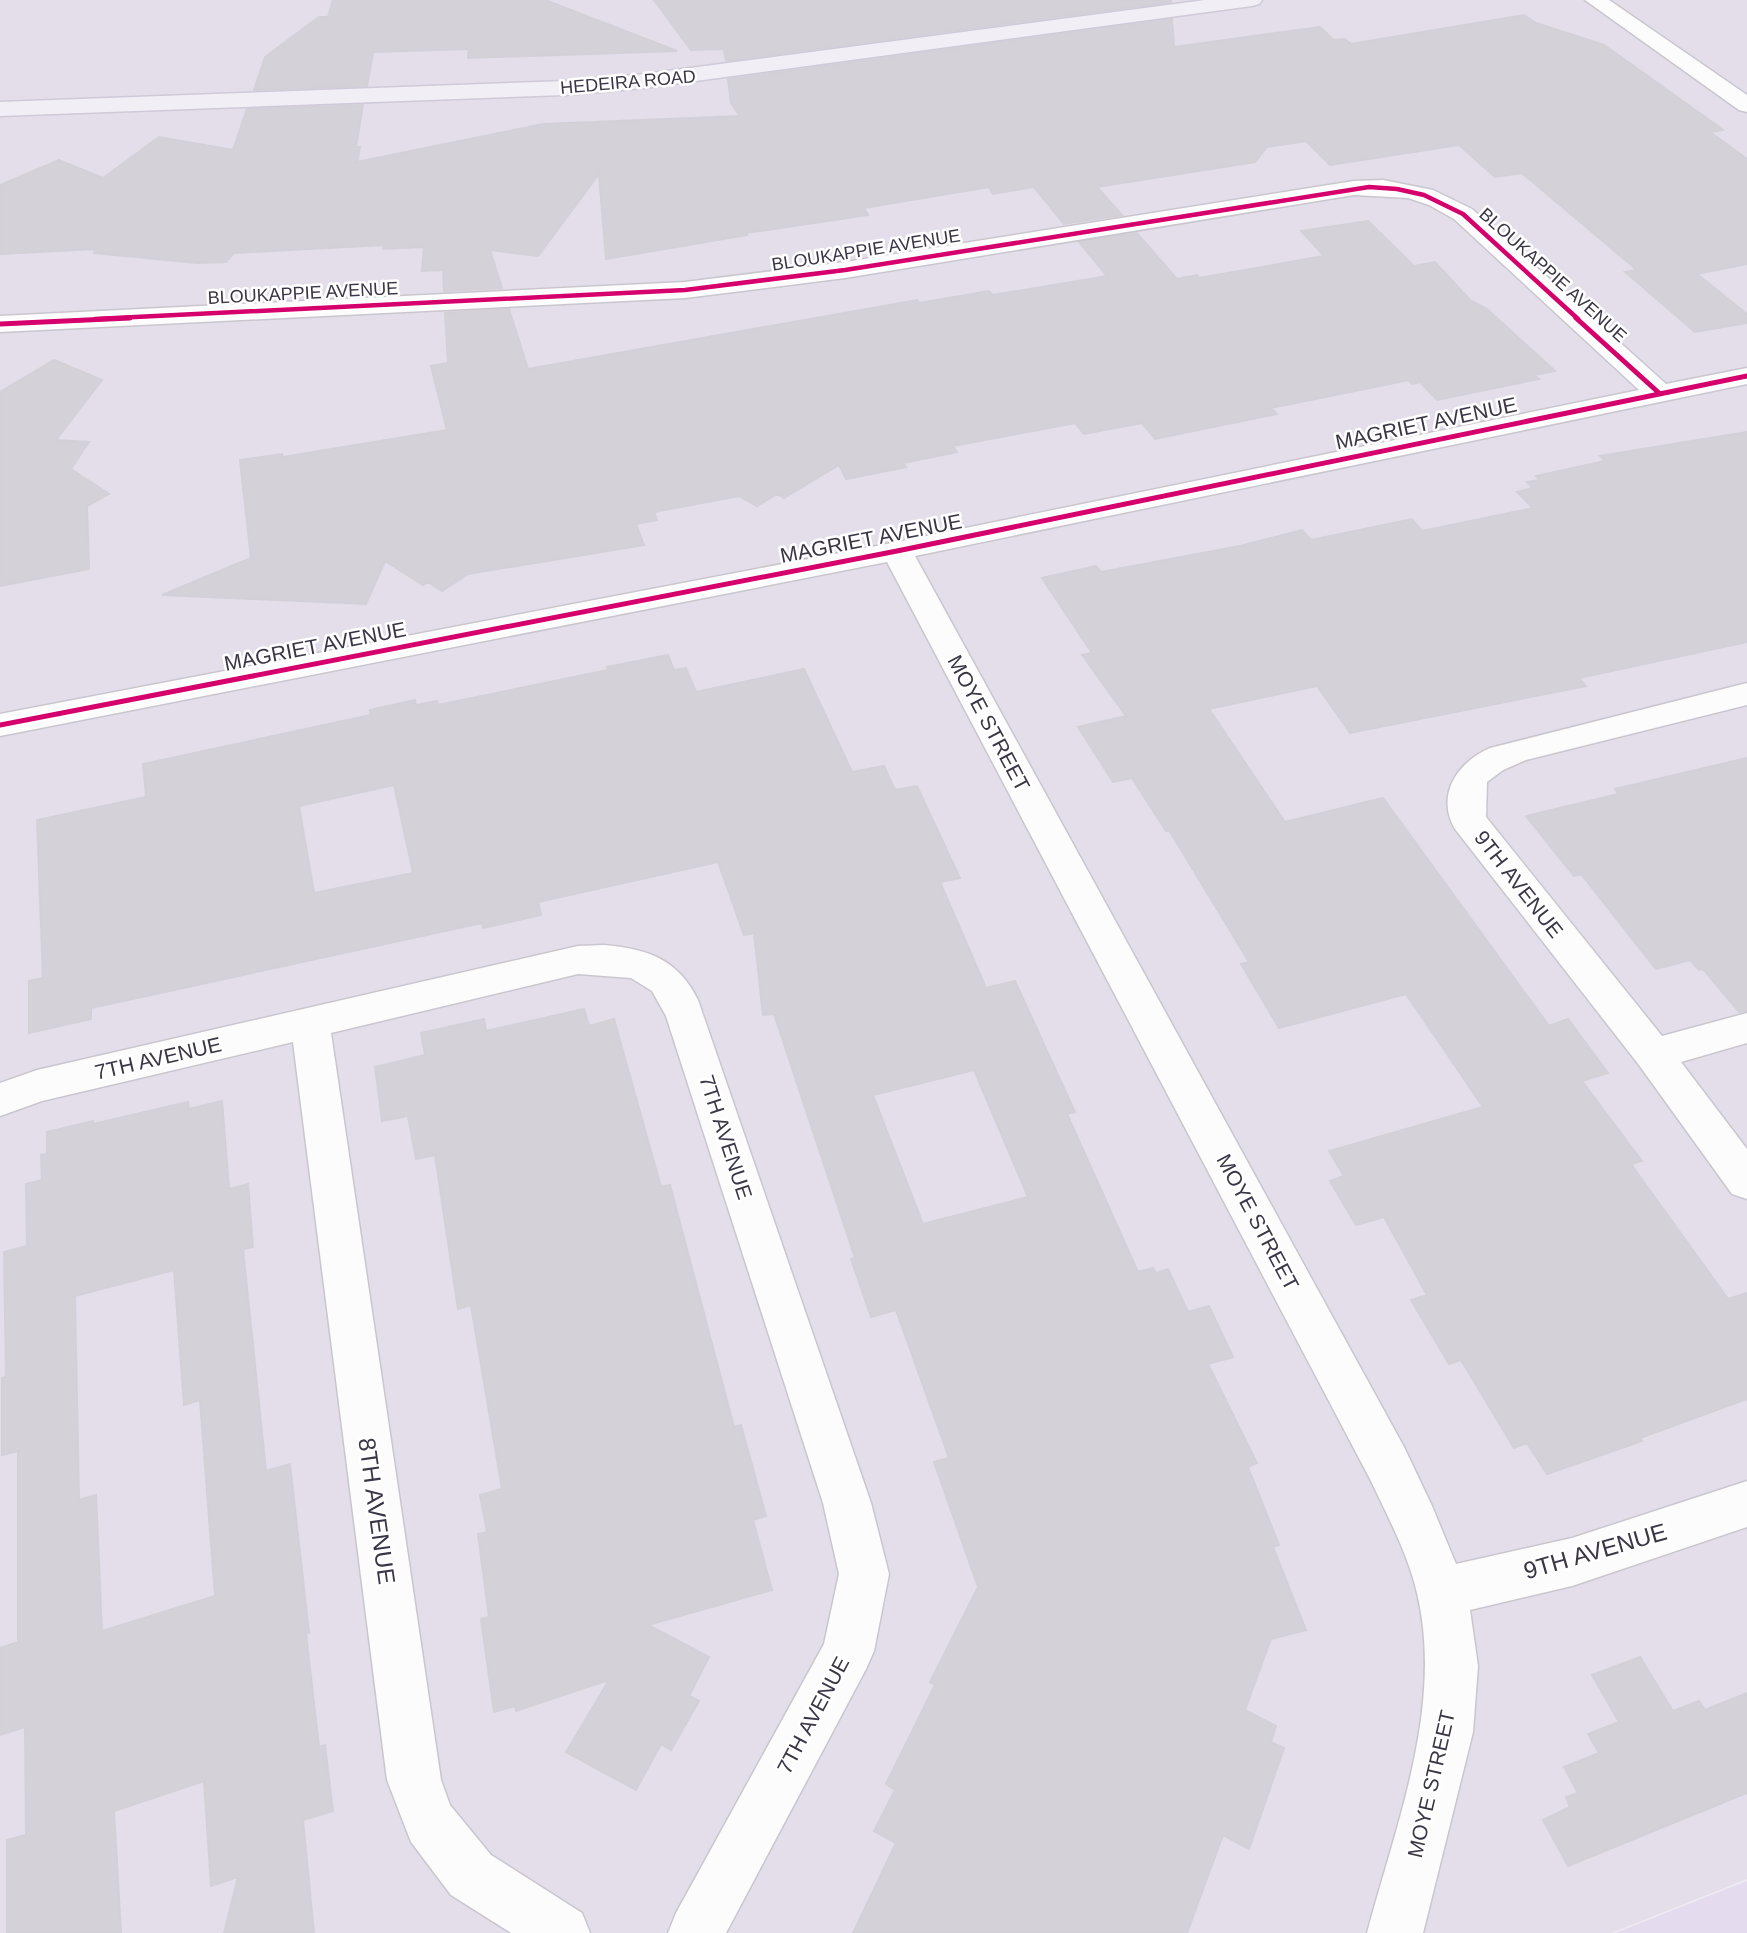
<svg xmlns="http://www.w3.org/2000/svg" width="1747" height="1933" font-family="Helvetica,sans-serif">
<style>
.residential{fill:#e3deea}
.education{fill:#e4dcee}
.building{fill:#d4d1d8;stroke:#d3d0d8;stroke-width:2;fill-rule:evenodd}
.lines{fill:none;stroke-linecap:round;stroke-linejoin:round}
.street-casing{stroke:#cac6ce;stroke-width:3}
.secondary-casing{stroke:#d0c9d8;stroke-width:3}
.street{fill:#fcfcfd;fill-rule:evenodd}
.secondary{fill:#f2eef6;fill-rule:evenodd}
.cycleway-far1-casing{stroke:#fff;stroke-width:7}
.cycleway-casing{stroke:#fff;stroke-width:9}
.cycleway-far1{stroke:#d6006c;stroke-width:4.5}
.cycleway{stroke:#d6006c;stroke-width:5}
.labels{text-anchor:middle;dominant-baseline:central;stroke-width:5;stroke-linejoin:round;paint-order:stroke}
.far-street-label{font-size:18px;fill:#3b3646;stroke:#fff}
.street-label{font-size:21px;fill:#3b3646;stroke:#fff}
.near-street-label{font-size:24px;fill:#3b3646;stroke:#fff}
</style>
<rect width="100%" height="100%" fill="#edeaf0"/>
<path class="residential" d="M0 0H1747V1879L1611 1933H0Z"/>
<path class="education" d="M1747 1881V1933H1615Z"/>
<path class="building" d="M333 0H545L677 51 468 58 469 49 373 52 367 86 254 90 265 57 319 17H328Z
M654 0H1171V2L726 61 724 49 691 50Z
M1524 15 1536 23 1604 45 1723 130 1710 132 1747 159V264L1697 274 1747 314V323L1695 332 1625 272 1637 270 1522 173 1495 177 1459 145 1330 165 1306 141 1267 147 1255 162 1097 187 1122 215 1064 224 1034 187 993 194 989 187 864 208 868 215 746 233 747 235 606 259 599 174 538 256 490 250 502 288 444 291 443 270 422 271 424 247 383 249 384 245 234 253 226 262 197 263 94 253 96 249 0 254V185L59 160 103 178 159 137 233 150 247 109 363 105 356 147H360L357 162 543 124 740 116 731 103 728 79 1172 19 1174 47 1320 27 1334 40 1345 39 1351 44Z
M1368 221 1414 266 1435 262 1470 300 1487 309 1555 371 1534 375 1539 379 1437 400 1420 382 1412 384 1409 380 1271 408 1277 414 1155 439 1142 423 1084 434 1075 423 953 446 957 452 903 463 906 467 846 479 839 465 784 498 777 494 757 506 739 496 654 512 657 520 636 524 644 545 468 574 442 591 428 582 423 585 385 561 366 604 162 595 251 558 240 460 282 454 283 457 447 430 431 366 448 363 445 313 509 309 528 369 917 300 919 303 989 291 993 295 1107 276 1079 242 1137 233 1177 279 1197 275 1199 278 1324 256 1301 231Z
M54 360 102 380 56 440 89 442 71 469 109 494 87 506 89 569 0 586V392Z
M1747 432V642L1579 678 1586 686 1350 733 1317 686 1209 709 1285 822 1383 798 1549 1026 1568 1019 1608 1073 1582 1081 1642 1161 1631 1164 1728 1299 1747 1293V1399L1640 1438 1642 1441 1547 1474 1527 1443 1514 1448 1461 1360 1449 1364 1411 1300 1427 1295 1384 1217 1356 1225 1330 1181 1344 1176 1329 1151 1483 1107 1406 994 1279 1028 1241 964 1249 962 1169 830 1166 831 1132 778 1113 782 1078 727 1126 716 1082 655 1092 653 1042 578 1096 566 1101 572 1240 546 1302 530 1311 540 1412 519 1422 531 1533 508 1517 492 1533 488 1527 482 1540 480 1536 476 1605 461 1600 456Z
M668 655 674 670 686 668 696 692 804 669 852 772 884 766 895 790 917 786 960 878 940 882 986 988 1015 981 1075 1112 1067 1114 1138 1272 1153 1268 1156 1273 1168 1269 1188 1312 1209 1306 1233 1357 1208 1364 1257 1463 1248 1467 1279 1545 1273 1547 1306 1630 1271 1639 1245 1710 1276 1726 1271 1742 1284 1748 1249 1849 1223 1835 1187 1933H853L896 1843 874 1831 895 1790 886 1784 935 1685 930 1682 978 1587 934 1462 949 1458 896 1310 871 1317 851 1259 855 1258 774 1014 763 1015 754 933 744 935 718 862 538 902 541 915 483 928 482 923 91 1008V1019L29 1033V981L43 978 37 820 146 797 143 764 371 715 370 710 415 700 416 705 437 701 438 705 608 670 607 667ZM394 785 413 873 314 893 299 806ZM974 1070 1028 1197 923 1224 873 1095Z
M1747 758V1011L1739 1012 1703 969 1699 970 1690 960 1656 969 1581 874 1574 876 1526 816 1618 794 1615 789Z
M584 1009 589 1026 614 1019 661 1187 670 1185 734 1427 741 1425 766 1516 753 1520 772 1590 648 1625 709 1657 689 1696 699 1701 671 1750 661 1744 636 1790 566 1752 609 1680 516 1711 515 1706 494 1712 481 1619 489 1617 478 1534 487 1532 480 1495 502 1489 471 1305 458 1309 435 1155 416 1159 408 1116 382 1121 375 1067 425 1055 421 1033 484 1019 486 1031Z
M222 1101 229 1189 248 1184 253 1247 243 1249 266 1471 290 1464 309 1633H306L319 1747 325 1745 333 1811 303 1820 314 1933H224L238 1877 211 1886 204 1781 114 1811 121 1933H7V1840L26 1835 25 1727 0 1735V1648L18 1642V1451L2 1455V1378L6 1377 4 1252 27 1246 26 1184 42 1180 41 1155 47 1154V1132L93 1121V1124L188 1102 189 1109ZM174 1270 184 1405 200 1400 215 1596 102 1631 96 1495 79 1500 75 1296Z
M1640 1657 1673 1711 1699 1701 1705 1710 1747 1693V1793L1568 1866 1543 1820 1570 1807 1566 1797 1578 1793 1564 1767 1599 1753 1588 1734 1619 1722 1592 1675Z"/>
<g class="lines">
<defs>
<path id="street" d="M1585 0H1609L1747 95V112L1739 110Z
M1383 180 1433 190 1472 209 1666 384 1747 368V384L915 556 1404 1447 1432 1506 1456 1564 1572 1538 1747 1481V1527L1572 1586 1470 1610 1478 1666 1473 1732 1423 1933H1367C1396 1824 1444 1706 1417 1593 1408 1554 1387 1515 1370 1479L887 562 0 736V714L897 542 1639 390 1454 219 1429 205 1408 198 1354 195 845 278 685 298 0 332V316L685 282 845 262 1354 181Z
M1747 683V705L1526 760 1503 770 1487 782 1486 817 1662 1036 1747 1013V1043L1681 1062 1747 1149V1199L1732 1194 1639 1065 1455 829C1435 794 1458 762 1490 748Z
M604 945C648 949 678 959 698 1000L871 1503 889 1574 874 1651 866 1669 726 1933H668L676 1913 824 1644 839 1574 823 1503 666 1016 652 991 631 978 578 974 331 1033 441 1780 450 1805 491 1855 582 1913 590 1933H511L451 1895 411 1842 387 1780 293 1042 42 1101 0 1116V1083L37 1070 578 946Z"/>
<path id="secondary" d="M1205 0H1262L1259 4 1252 6 644 88 565 95 0 116V102L565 81 644 74Z"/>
</defs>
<use href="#street" class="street-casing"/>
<use href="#secondary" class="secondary-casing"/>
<use href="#street" class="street"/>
<use href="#secondary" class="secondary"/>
<defs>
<path id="cycleway-far1" d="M95 319 685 290 845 270 1369 187 1397 189 1424 195 1463 214 1578 319"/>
<path id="cycleway" d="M1576 318 1659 393
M0 324 130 318
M0 725 897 551 1747 376"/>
</defs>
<use href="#cycleway-far1" class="cycleway-far1-casing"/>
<use href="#cycleway" class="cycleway-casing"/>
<use href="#cycleway-far1" class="cycleway-far1"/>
<use href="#cycleway" class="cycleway"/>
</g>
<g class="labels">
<g class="far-street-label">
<text transform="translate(628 82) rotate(-5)">HEDEIRA ROAD</text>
<text transform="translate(866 250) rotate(-9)">BLOUKAPPIE AVENUE</text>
<text transform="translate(1553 275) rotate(42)">BLOUKAPPIE AVENUE</text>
<text transform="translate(303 293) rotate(-3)">BLOUKAPPIE AVENUE</text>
</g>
<g class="street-label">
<text transform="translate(1426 423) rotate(-12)">MAGRIET AVENUE</text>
<text transform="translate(871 538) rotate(-11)">MAGRIET AVENUE</text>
<text transform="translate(315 646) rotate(-11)">MAGRIET AVENUE</text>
<text transform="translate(989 723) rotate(62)">MOYE STREET</text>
<text transform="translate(1519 884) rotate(52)">9TH AVENUE</text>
<text transform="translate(158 1058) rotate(-13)">7TH AVENUE</text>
<text transform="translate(726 1137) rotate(72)">7TH AVENUE</text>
<text transform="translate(1258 1222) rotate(62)">MOYE STREET</text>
<text transform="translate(813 1715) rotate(-62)">7TH AVENUE</text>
<text transform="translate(1431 1784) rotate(-77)">MOYE STREET</text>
</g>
<g class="near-street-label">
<text transform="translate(377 1511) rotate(82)">8TH AVENUE</text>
<text transform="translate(1595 1551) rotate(-16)">9TH AVENUE</text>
</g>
</g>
</svg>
